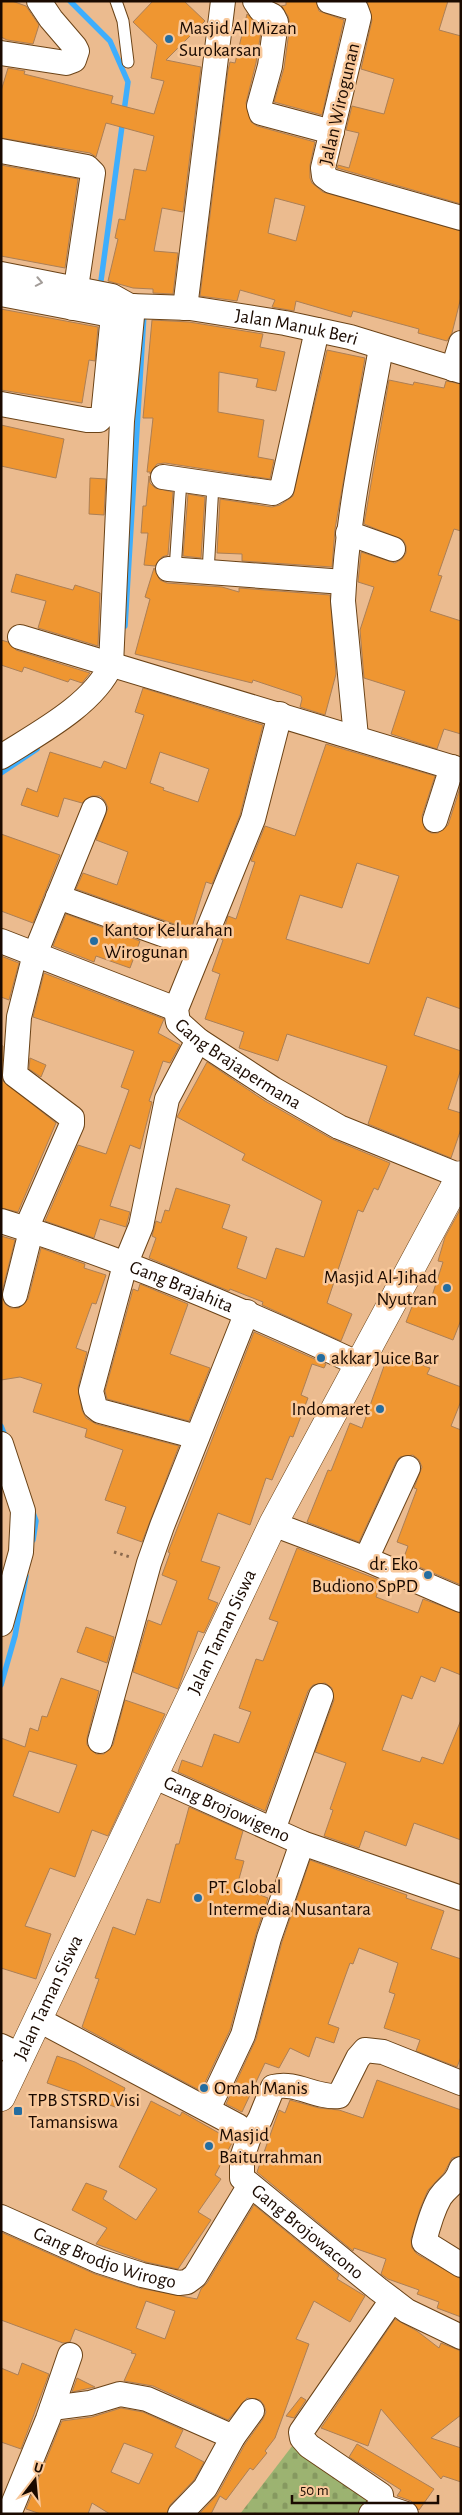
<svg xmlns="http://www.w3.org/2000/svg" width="462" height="2515" font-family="'Alegreya Sans',sans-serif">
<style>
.cemetery{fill:url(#cemetery-stones)}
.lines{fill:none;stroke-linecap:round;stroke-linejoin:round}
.stream{stroke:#3eaefd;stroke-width:5.5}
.building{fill:#ef9631;stroke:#ac7f55;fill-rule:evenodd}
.lane-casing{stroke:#6b4317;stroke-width:13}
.street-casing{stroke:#6b4317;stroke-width:26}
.secondary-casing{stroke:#6b4317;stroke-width:29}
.path{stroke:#8a694d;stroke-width:3;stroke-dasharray:2.5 4;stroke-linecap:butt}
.lane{stroke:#fff;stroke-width:11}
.street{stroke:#fff;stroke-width:24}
.secondary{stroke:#fff;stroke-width:28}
.oneway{stroke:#a39d99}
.poi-dot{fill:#246da0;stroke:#f8c89b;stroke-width:2}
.labels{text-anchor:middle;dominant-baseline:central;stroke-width:5;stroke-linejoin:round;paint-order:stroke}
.poi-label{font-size:19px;fill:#1a0a00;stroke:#f8c89b;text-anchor:start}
.street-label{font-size:19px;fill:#1a0a00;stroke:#f8c89b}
</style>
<defs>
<pattern id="cemetery-stones" width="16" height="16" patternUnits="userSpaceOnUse" patternTransform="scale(1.25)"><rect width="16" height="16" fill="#9cb371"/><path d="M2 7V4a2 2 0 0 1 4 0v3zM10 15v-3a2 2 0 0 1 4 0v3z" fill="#869960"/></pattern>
</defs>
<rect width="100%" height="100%" fill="#ebbb8f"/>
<path class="cemetery" d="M296 2441 376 2496 364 2514H240Z"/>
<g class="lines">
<path class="stream" d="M70 1 110 41 128 82 100 288
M125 626 144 314
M1 773 37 749
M1 1426 6 1438
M32 1510 36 1521 33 1540
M1 1685 15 1636 26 1576"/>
</g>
<path class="building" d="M1 1H12L26 6 39 25 33 44 7 40 1 37Z
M153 1H184L205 21 166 60 201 67 183 212 162 208 154 251 178 253 173 294 153 293V289L133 288 108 281 118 239 115 238 119 219 125 220 134 169 146 171 154 136 106 123 96 157 90 153 1 138V91L8 68 25 71 24 74 113 96 111 103 154 114 164 81 151 78 157 45 133 22Z
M286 1H316L319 11 344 20 322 115 274 102 284 68 290 24 288 16 281 6 286 5Z
M367 1H448L439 30 461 36V204L337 168 338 165 349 168 359 133 346 130 352 106 384 114 394 79 361 69 372 20Z
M247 14 262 26 256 63 246 103 251 122 257 126 315 142 310 165V178L312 183 323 192 461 231V297L452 333 447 341 418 333 419 329 353 311 351 317 296 301 294 311 272 307 275 300 240 290 237 301 200 296 228 70 230 62 235 63ZM275 198 305 206 296 241 268 233Z
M1 165 78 179 65 268 1 256Z
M1 309 98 327 95 361 89 360 82 403 1 390Z
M152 320 189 322 263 334 260 347 285 352 276 391 256 387 258 379 219 372 218 412 264 420 258 457 274 460 270 479 165 463 157 464 150 474V472H147L153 418H143Z
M327 350 365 358 335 529 332 567 242 561V554L217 553 220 499 272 507 280 505 293 496Z
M389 380 413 385 414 382 444 388 446 381 461 384V531L454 529 438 575 442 576 430 611 461 621V734L444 729 437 749 391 734 405 691 364 678 360 630 374 587 358 582 361 552 395 563 402 559 406 553V546L403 540 364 524Z
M1 425 64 439 56 478 1 466Z
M149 476 150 483 155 488 173 492 168 555 162 557 155 566 144 565 148 533H141L143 506H146Z
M90 478 106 479 104 515 89 514Z
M188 494 205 497 201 558 183 556Z
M154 568 160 580 167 583 222 587 239 592V588L330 595 336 674 325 715 300 707 302 699 301 696 253 680 252 683 135 654 150 599 145 597Z
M16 574 73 590 75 585 100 593 98 646 38 628 46 601 11 592Z
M1 640 8 642 16 650 90 673 82 683 70 679 68 682 24 667 22 672 1 665Z
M143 688 263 725 240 815 212 884 206 882 191 930 76 889 83 873 117 885 128 852 96 840 108 808 105 801 100 796H92L82 803 64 798 58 817 21 805 27 788 37 792 50 752 101 768 104 761 126 769 144 715 135 712ZM160 752 209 769 198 802 163 790 164 788 150 783Z
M326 744 435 776 422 816 425 829 431 833H438L448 825 461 785V1009L427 997 414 1035 461 1051V1069L448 1109 461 1113V1129L451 1158 368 1124 387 1066 287 1034 278 1061 239 1048 244 1032 205 1019 220 974 212 971 223 940 221 939 228 916 236 919 255 862 251 861 265 826 295 836ZM357 863 399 876 369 964 286 939 300 895 342 908Z
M1 834 60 855 33 923 1 911Z
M66 914 140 941 130 968 96 956 94 962 53 946Z
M1 956 19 963 9 1000 1 997Z
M44 973 164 1019 158 1033 180 1045 170 1063 163 1061 149 1101 152 1102 140 1149 130 1145 110 1206 130 1212 126 1227 100 1219 94 1238 45 1221 78 1145 106 1154 129 1090 121 1087 134 1051 33 1017Z
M1 1045 3 1046V1081L56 1123 18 1212 1 1208Z
M30 1058 46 1065 41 1077 29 1069Z
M207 1062 265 1101 332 1139 390 1163 378 1190 374 1188 363 1212 358 1210 327 1303 352 1314 341 1341 262 1305 263 1302 230 1289 229 1291 149 1258 156 1238 152 1236 156 1221 161 1223 165 1210 169 1211 176 1188 230 1205 222 1228 247 1237 237 1268 266 1279 276 1248 304 1257 322 1201 242 1160 245 1154 177 1117Z
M461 1208V1320L453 1340 406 1322 415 1299 429 1305 443 1262 438 1261 445 1237Z
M1 1236 15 1240 2 1292 5 1304 11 1308H19L28 1299 41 1248 85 1264 84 1268 106 1275 96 1304 92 1303 76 1348 87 1352 78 1388 82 1410 86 1418 96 1424 179 1446 142 1542 117 1533 126 1507 105 1500 123 1450 85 1437 87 1429 33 1412 42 1384 20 1377 1 1380Z
M140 1284 188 1304 170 1354 210 1368 189 1421 107 1399 105 1391 133 1289 138 1291Z
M254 1332 326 1364 324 1368 312 1364 301 1395 308 1398 293 1437 290 1436 272 1480 266 1478 250 1525 218 1513 201 1561 220 1567 208 1599 218 1603 204 1633 198 1631 178 1689 133 1672 148 1620 161 1625 177 1581 162 1575 170 1553 168 1552Z
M389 1352 430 1368 427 1374 461 1387V1401L451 1426 461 1430V1585L403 1560 408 1546 397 1542 417 1489 414 1488 422 1467 419 1460 413 1455 400 1457 396 1462 359 1542 307 1522 328 1470 331 1471 350 1423 362 1428Z
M297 1548 382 1581 376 1597 418 1613 423 1599 461 1613V1675L441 1667 435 1682 421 1676 412 1699 402 1695 382 1750 420 1762 422 1757 443 1764 461 1720V1840L414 1823 406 1846 365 1831 359 1848 324 1836 333 1810 330 1809 346 1763 315 1752 334 1700 332 1688 325 1683 313 1685 308 1691 265 1811 178 1772 182 1760 202 1767 214 1734 239 1743 251 1712 239 1708 256 1659 263 1661 278 1622 269 1619Z
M86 1627 114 1637 107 1663 77 1652Z
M61 1678 99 1691 87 1738V1745L96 1754H104L113 1745 125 1700 165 1714 108 1836 92 1830 75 1877 50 1868 25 1926 51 1934 36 1979 1 1968V1738L25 1747 30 1728 38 1731 42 1716 47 1717ZM29 1751 77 1765 59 1813 13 1796Z
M189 1807 243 1831 235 1859 244 1861 237 1886 268 1898 256 1934 230 2030 201 2091 82 2027 99 1979 95 1978 113 1927 135 1935 147 1899 160 1903 176 1844H179Z
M310 1860 407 1895 406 1898 444 1911 431 1949 461 1959V2057L457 2067 416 2051 420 2040 384 2028 395 1994 389 1992 398 1963 359 1948 353 1964 350 1963 328 2024 339 2028 334 2043 316 2037 309 2057 290 2048 279 2068 265 2063 242 2112 226 2104 256 2039 282 1942Z
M57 2056 75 2062 125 2088 118 2108 47 2083Z
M377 2080 461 2110V2156L452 2158 444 2173 428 2190 420 2209 411 2239 412 2248 417 2254 461 2279V2317L437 2308 439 2302 417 2294 419 2290 388 2279 381 2274 386 2259 354 2248 353 2251 257 2172 279 2110 285 2113 290 2100 319 2108 339 2110 363 2118Z
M151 2101 180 2116 182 2112 233 2141 215 2175 221 2179 198 2212 211 2220 178 2269 146 2262 96 2244 107 2228 72 2210 86 2183 107 2191 103 2199 136 2220 157 2189 119 2167Z
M254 2205 339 2275 337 2279 365 2296 350 2322 314 2301 296 2339 309 2344 275 2438 265 2451 267 2453 253 2470 250 2468 226 2500 220 2496 211 2514H199L217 2495 245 2444 263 2419 266 2412 264 2405 260 2400 247 2398 228 2420 153 2386 124 2381 136 2354 131 2353 132 2351 75 2329 70 2342 63 2343 1 2320V2232L95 2274 139 2288 197 2299 201 2289 207 2283ZM146 2301 175 2311 165 2339 136 2328Z
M395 2319 417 2331 439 2348 441 2343 461 2351V2415L431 2438 461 2448V2482L443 2476 441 2479 381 2409 368 2446 321 2428Z
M22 2363 49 2374 21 2449 1 2442V2368L18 2375Z
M77 2378 95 2387 72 2392Z
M301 2397 306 2400 294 2418 286 2416Z
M121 2408 143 2412 183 2430 175 2447 204 2462 194 2480 170 2505 167 2514H110L92 2503 88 2514H41L26 2509 62 2421 92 2417ZM124 2443 153 2454 139 2484 111 2472Z
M357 2444 434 2489 419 2510 411 2501 397 2496 401 2490 349 2457Z"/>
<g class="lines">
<defs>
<path id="lane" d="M116 1 123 21 128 62
M175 570 181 480
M208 573 213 484"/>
<g id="street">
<path d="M255 1 261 10 273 16 276 22 270 66 259 106 261 113 332 132"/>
<path d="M329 1 356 9 359 17 323 168 324 176 331 181 461 218"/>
<path d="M1 53 66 63 74 60 77 51 75 47 51 19 39 1"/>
<path d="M1 151 87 167 93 173 73 308"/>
<path id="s1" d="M1 274 112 296 130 306 190 308 285 323 350 337 461 371"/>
<path d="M1 294 111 315 126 308"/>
<path d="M185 308 223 1"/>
<path d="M453 369 461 343"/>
<path d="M1 404 87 420H99L103 416 113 315V297"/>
<path d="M163 477 273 493 282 488 317 330"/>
<path d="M348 533 393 549"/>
<path d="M168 569 344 582"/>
<path d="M20 637 461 770"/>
<path id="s2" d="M280 714 253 819 176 1009 178 1022 198 1040 273 1089 339 1127 460 1176"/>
<path d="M356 737 343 601C347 516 366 432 381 348"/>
<path d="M1 757C37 734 93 705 111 665L122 421 133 306"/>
<path d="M435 820 452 767"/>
<path d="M58 897 201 948"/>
<path d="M1 941 176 1009"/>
<path id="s3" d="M1 1221C124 1259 243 1310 359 1364"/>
<path d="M26 1229 72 1124V1118L15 1075 19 1017 35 954 94 809"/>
<path d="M15 1295 31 1231"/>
<path d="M197 1437 100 1411 95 1407 91 1391 125 1265 141 1226 167 1099 198 1040"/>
<path d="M1 1444 23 1511 21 1552 1 1624"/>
<path d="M273 1524 366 1559 461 1600"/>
<path d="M366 1559 408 1468"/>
<path d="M100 1741 149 1563 162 1526 247 1312"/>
<path id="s4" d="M153 1776 302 1843 461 1898"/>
<path d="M273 1830 321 1696"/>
<path id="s5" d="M39 2020 238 2126 249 2137 242 2158V2178L378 2289 407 2311 461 2337"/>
<path d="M1 2046 22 2056"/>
<path d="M208 2109 243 2035 269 1938 302 1843"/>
<path d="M249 2137 260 2119 273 2087C297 2081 314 2098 339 2096L358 2058 365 2050 383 2052 461 2083"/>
<path d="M461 2169C455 2186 449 2184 440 2197 432 2211 428 2226 424 2242L461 2265"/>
<path id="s6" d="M1 2217 99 2261 142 2275 179 2283 187 2282 195 2276 250 2185"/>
<path d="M52 2408 90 2403 120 2394 147 2399 233 2437"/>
<path d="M382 2506 381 2495 309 2446 302 2438 301 2432 392 2300"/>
<path d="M9 2514 48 2419 70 2355"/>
<path d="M180 2514 205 2488 233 2437 252 2411"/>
<path d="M371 2514 382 2506 406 2514"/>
</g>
<g id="secondary">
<path id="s7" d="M1 2097 273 1524 461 1175"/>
</g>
</defs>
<use href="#lane" class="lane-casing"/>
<use href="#street" class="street-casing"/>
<use href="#secondary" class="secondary-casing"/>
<path class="path" d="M114 1552 130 1557"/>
<use href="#lane" class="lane"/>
<use href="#street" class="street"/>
<use href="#secondary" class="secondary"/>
</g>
<defs><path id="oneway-chevron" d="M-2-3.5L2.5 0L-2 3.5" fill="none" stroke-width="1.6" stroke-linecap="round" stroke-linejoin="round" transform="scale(1.25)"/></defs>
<use class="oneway" href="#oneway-chevron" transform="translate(39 282) rotate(11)"/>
<g class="poi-dot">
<circle cx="169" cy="39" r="5"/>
<circle cx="94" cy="941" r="5"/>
<circle cx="447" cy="1288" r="5"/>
<circle cx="321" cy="1358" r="5"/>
<circle cx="380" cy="1409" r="5"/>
<circle cx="428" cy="1575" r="5"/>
<circle cx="198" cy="1898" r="5"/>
<circle cx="204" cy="2088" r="5"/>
<rect x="13" y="2106" width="10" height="10" rx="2.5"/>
<circle cx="209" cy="2146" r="5"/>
</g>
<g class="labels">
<g class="poi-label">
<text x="179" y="28">Masjid Al Mizan<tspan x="179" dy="22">Surokarsan</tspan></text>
<text x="104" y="930">Kantor Kelurahan<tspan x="104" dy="22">Wirogunan</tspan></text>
<text x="437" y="1277" text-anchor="end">Masjid Al-Jihad<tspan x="437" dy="22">Nyutran</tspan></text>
<text x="331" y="1358">akkar Juice Bar</text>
<text x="370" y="1409" text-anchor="end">Indomaret</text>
<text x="418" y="1564" text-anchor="end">dr. Eko<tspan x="418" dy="22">Budiono SpPD</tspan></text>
<text x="208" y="1887">PT. Global<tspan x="208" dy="22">Intermedia Nusantara</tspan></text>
<text x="214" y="2088">Omah Manis</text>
<text x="28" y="2100">TPB STSRD Visi<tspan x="28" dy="22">Tamansiswa</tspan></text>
<text x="219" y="2135">Masjid<tspan x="219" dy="22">Baiturrahman</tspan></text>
</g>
<g class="street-label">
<text transform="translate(340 104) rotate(-77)">Jalan Wirogunan</text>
<text stroke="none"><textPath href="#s1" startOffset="302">Jalan Manuk Beri</textPath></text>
<text stroke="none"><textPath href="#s2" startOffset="400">Gang Brajapermana</textPath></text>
<text stroke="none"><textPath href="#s3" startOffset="192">Gang Brajahita</textPath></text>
<text stroke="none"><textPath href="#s7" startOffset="515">Jalan Taman Siswa</textPath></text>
<text stroke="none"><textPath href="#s4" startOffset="81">Gang Brojowigeno</textPath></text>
<text stroke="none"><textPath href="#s7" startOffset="110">Jalan Taman Siswa</textPath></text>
<text stroke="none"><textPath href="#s5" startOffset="368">Gang Brojowacono</textPath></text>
<text stroke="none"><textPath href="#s6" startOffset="112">Gang Brodjo Wirogo</textPath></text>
</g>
</g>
<rect width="462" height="2515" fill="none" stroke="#1a0a00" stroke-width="5"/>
<g transform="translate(35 2480) rotate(16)" stroke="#f8c89b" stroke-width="4" paint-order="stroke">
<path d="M0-4L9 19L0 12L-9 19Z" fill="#1a0a00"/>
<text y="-8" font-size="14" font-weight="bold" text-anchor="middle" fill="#1a0a00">U</text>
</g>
<path d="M292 2495v8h146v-8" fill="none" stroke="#1a0a00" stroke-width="2.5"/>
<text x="300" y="2495" font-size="15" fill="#1a0a00" stroke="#f8c89b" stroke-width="4" paint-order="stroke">50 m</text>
</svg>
